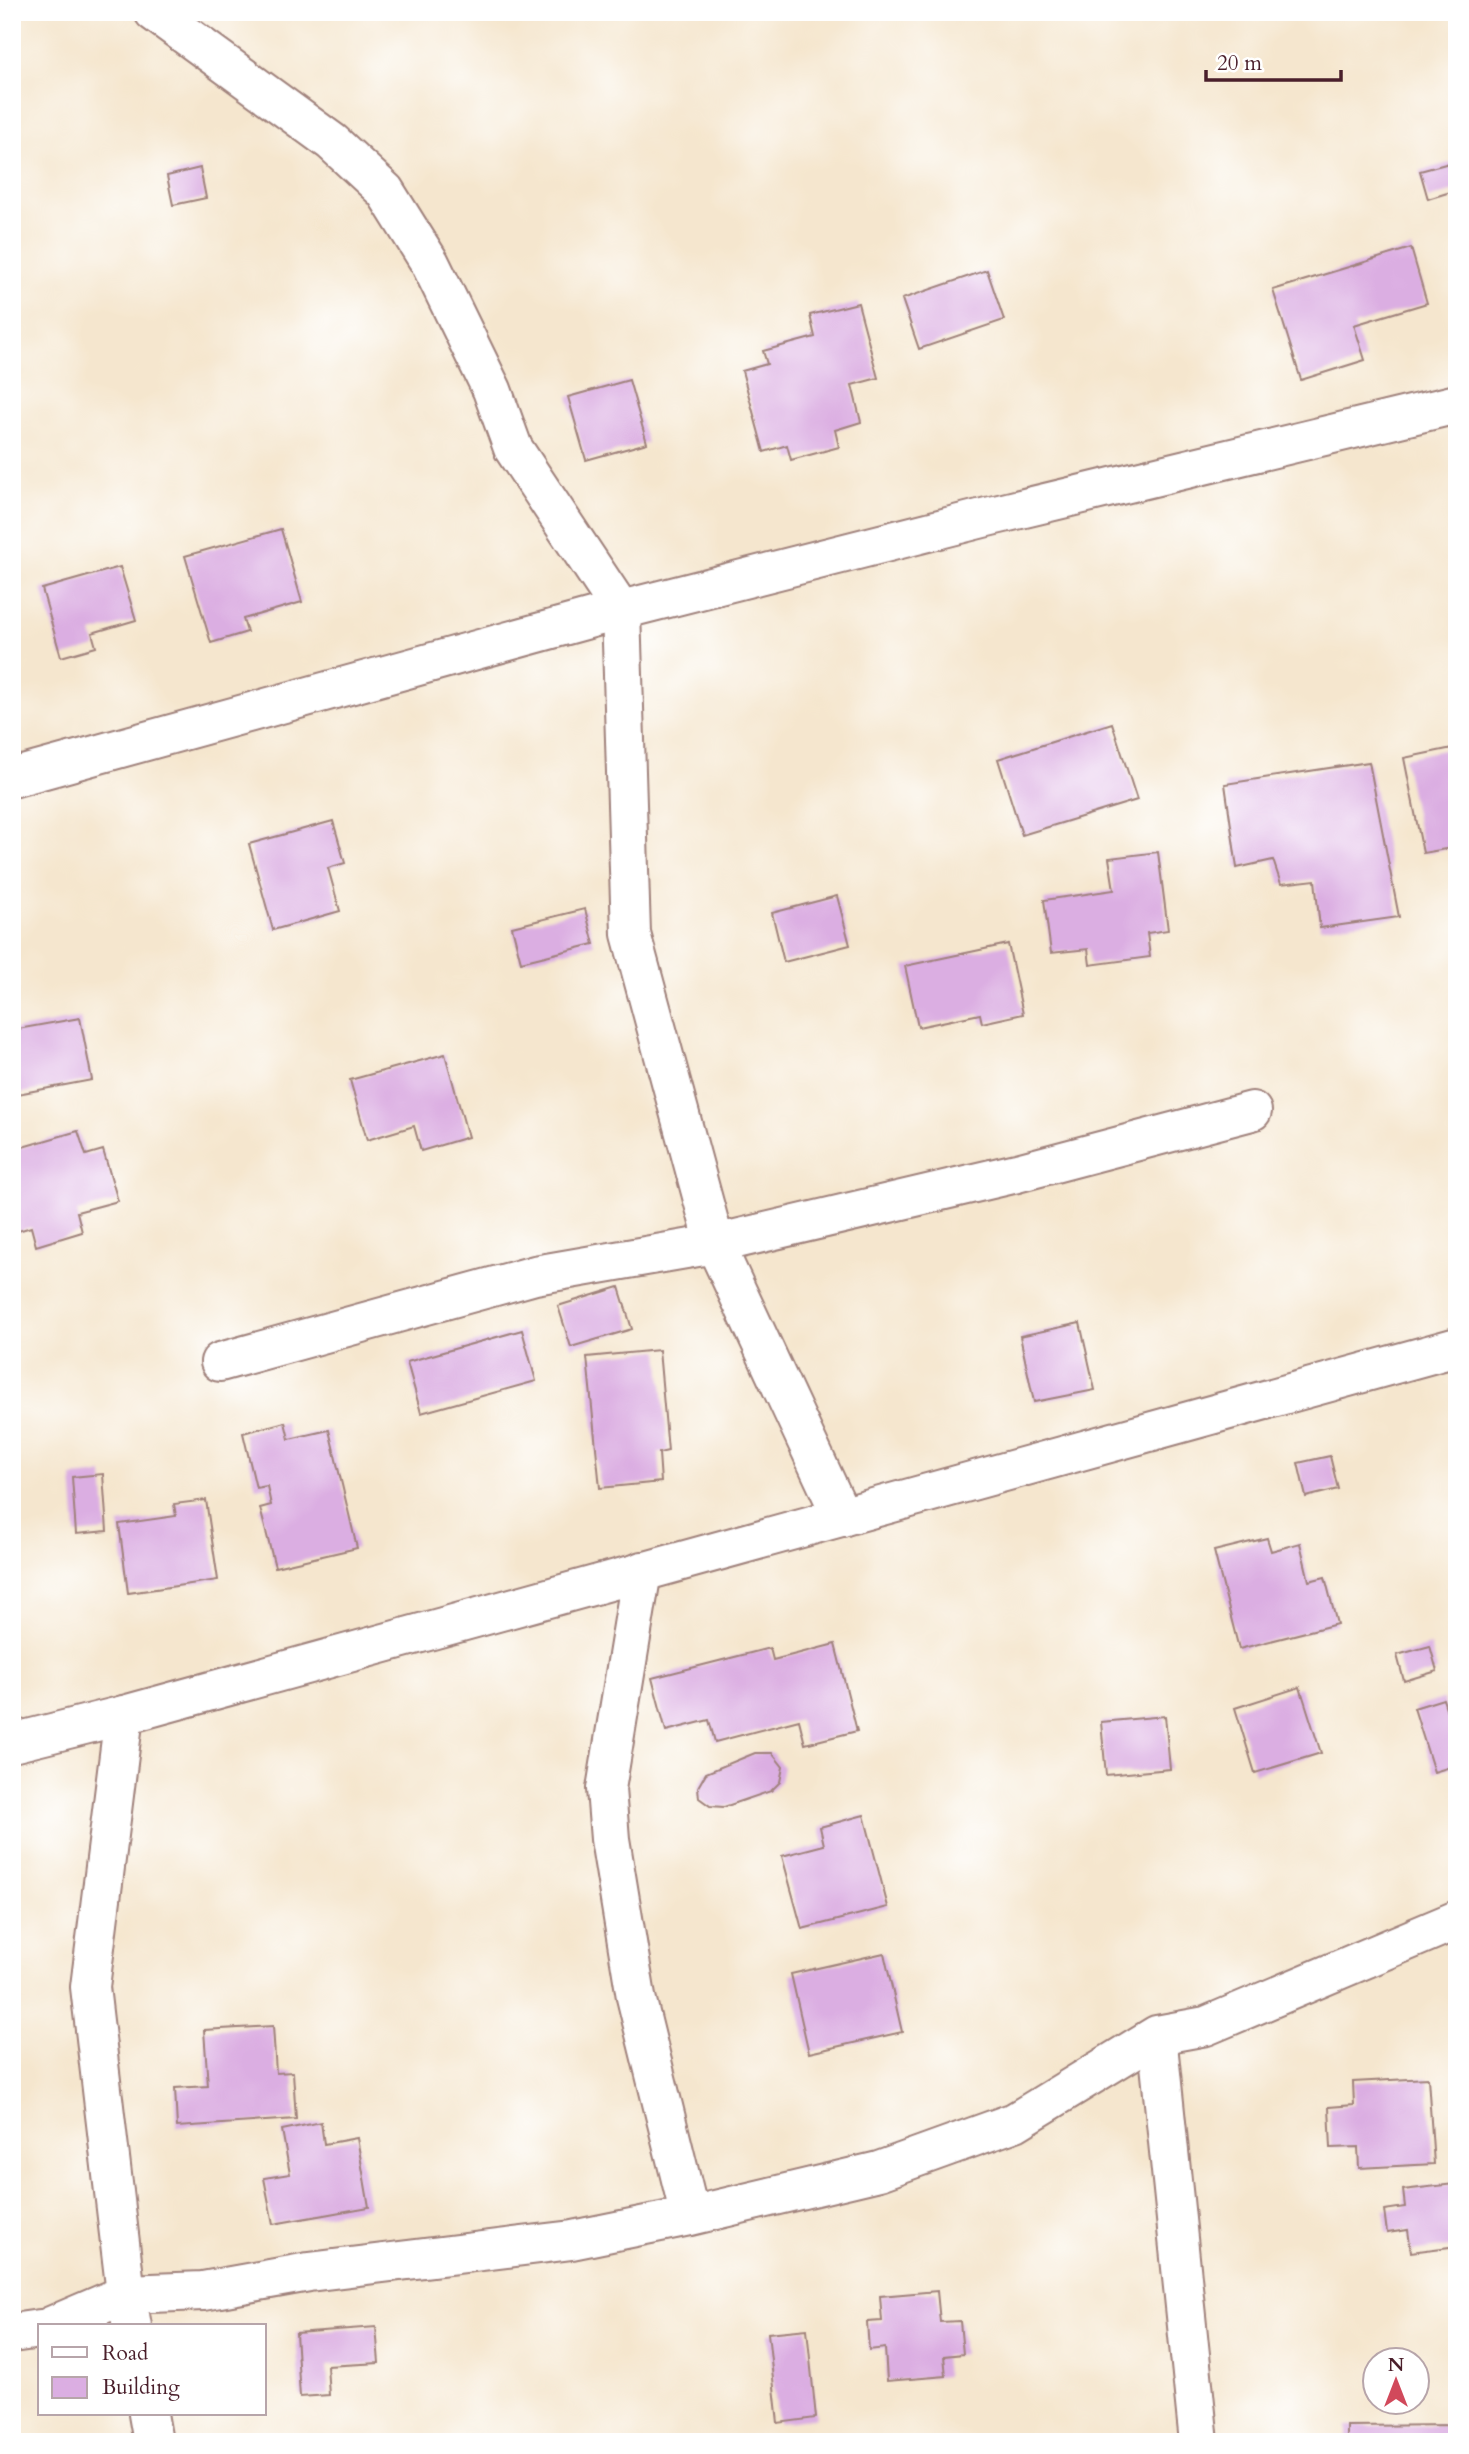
<svg xmlns="http://www.w3.org/2000/svg" width="1469" height="2454" font-family="Cardo,serif">
<style>
.building{fill:#dbaee2}
.lines{fill:none;stroke-linecap:round;stroke-linejoin:round}
.street-casing{stroke:#a0827c;stroke-width:42}
.secondary-casing{stroke:#a0827c;stroke-width:42}
.street{stroke:#fff;stroke-width:38}
.secondary{stroke:#fff;stroke-width:38}
</style>
<rect width="100%" height="100%" fill="#fff"/>
<filter id="ink" filterUnits="userSpaceOnUse"><feTurbulence type="fractalNoise" baseFrequency=".0143" numOctaves="2"/><feDisplacementMap in="SourceGraphic" scale="14" xChannelSelector="R" yChannelSelector="G"/><feConvolveMatrix kernelMatrix="1 2 1 2 8 2 1 2 1" color-interpolation-filters="sRGB"/></filter>
<filter id="wash" filterUnits="userSpaceOnUse"><feTurbulence type="fractalNoise" baseFrequency=".00686" numOctaves="4" result="noise"/><feDisplacementMap in="SourceGraphic" scale="28" xChannelSelector="R" yChannelSelector="G"/><feGaussianBlur stdDeviation="1.57" result="paint"/><feColorMatrix in="noise" values="0 0 0 0 0 0 0 0 0 0 0 0 0 0 0 0 0 1.4 0 .05"/><feComposite in="paint" operator="in"/></filter>
<g filter="url(#wash)">
<rect width="100%" height="100%" fill="#f5e6ce"/>
<g id="blocks">
<path class="building" d="M1453 162 1457 175V190L1428 199 1420 171Z
M200 168 206 198 173 205 167 176Z
M1411 248 1427 303 1354 325 1365 360 1301 380 1273 290Z
M987 270 1004 320 919 349 902 299Z
M858 303 878 378 852 385 861 422 835 430 839 447 791 460 787 445 764 452 742 371 767 364 763 351 815 337 810 315Z
M629 380 647 443 586 460 568 397Z
M281 529 302 602 243 619 247 632 211 643 185 556Z
M120 567 136 620 92 633 96 647 61 657 42 589Z
M1112 723 1137 800 1022 835 998 759Z
M1457 747V847L1423 853 1404 758Z
M1369 762 1399 917 1320 928 1315 880 1281 884 1273 860 1237 868 1225 784Z
M333 821 345 863 328 868 340 911 273 930 249 844Z
M1158 852 1168 930 1147 933 1150 957 1090 965 1088 949 1051 953 1044 900 1114 890 1109 858Z
M837 896 850 945 784 962 772 913Z
M585 909 594 944 521 962 512 927Z
M1008 944 1023 1014 982 1023 980 1014 918 1027 905 966Z
M80 1018 92 1080 12 1095V1030Z
M445 1054 468 1137 421 1151 414 1126 367 1140 350 1080Z
M78 1131 86 1155 103 1150 118 1201 77 1212 82 1232 36 1246 31 1227 12 1233V1150Z
M619 1287 632 1329 571 1347 558 1306Z
M1080 1323 1095 1390 1034 1402 1020 1336Z
M522 1330 536 1381 421 1413 407 1362Z
M659 1350 668 1451 659 1453 661 1482 600 1488 587 1357Z
M285 1422 289 1439 329 1430 357 1548 275 1567 260 1508 271 1505 267 1486 256 1488 243 1433Z
M1330 1456 1338 1489 1306 1497 1298 1463Z
M103 1474 107 1531 76 1534 72 1477Z
M206 1500 218 1580 128 1593 119 1524 176 1516 174 1504Z
M1267 1538 1271 1551 1300 1543 1309 1581 1325 1577 1337 1624 1239 1649 1214 1551Z
M835 1644 857 1731 805 1744 799 1720 715 1742 709 1720 666 1731 652 1678 770 1648 773 1660Z
M1430 1646 1437 1671 1404 1681 1397 1655Z
M1300 1687 1321 1753 1255 1773 1235 1708Z
M1443 1699 1457 1742V1765L1434 1772 1414 1708Z
M1165 1716 1170 1769 1106 1775 1101 1722Z
M755 1753H772L783 1767 780 1782 771 1791 724 1807 710 1806 699 1798 698 1787 706 1773Z
M864 1815 888 1907 802 1929 782 1856 824 1845 820 1827Z
M884 1953 902 2032 809 2053 791 1974Z
M273 2026 276 2073 293 2072 296 2119 177 2127 175 2088 208 2086 204 2030Z
M1428 2078 1434 2164 1359 2168 1358 2147 1331 2148 1329 2107 1354 2105 1353 2082Z
M321 2122 324 2144 357 2138 369 2207 273 2224 264 2178 290 2174 282 2130Z
M1454 2184 1457 2204V2246L1411 2252 1408 2230 1387 2233 1384 2210 1405 2207 1403 2190Z
M937 2291 940 2322 960 2321 963 2354 944 2356 946 2376 887 2381 885 2348 869 2350 867 2322 882 2321 880 2296Z
M376 2327 379 2363 327 2366 329 2395 300 2397 296 2333Z
M807 2329 816 2418 778 2423 768 2333Z
M1457 2425V2442H1347V2426Z"/>
</g>
</g>
<g filter="url(#ink)">
<use href="#blocks" fill-opacity="0" stroke="#a0827c" stroke-width="2"/>
<g class="lines">
<defs>
<path id="street" d="M154 12 332 142 385 191 430 263 492 390 513 448 621 610 631 934 715 1244 842 1517
M12 778 621 610 987 517 1457 404
M220 1362 535 1275 715 1244 1017 1173 1252 1111
M642 1571 606 1789 610 1839 636 1997 690 2216
M124 1715 90 1987 126 2294 132 2326
M1157 2035 1199 2442
M51 2326 126 2294 203 2291 309 2272 572 2240 690 2216 879 2171 1015 2122 1157 2035 1206 2026 1457 1920
M12 2333 40 2329
M148 2414 153 2442"/>
<path id="secondary" d="M12 1743 124 1715 1457 1347"/>
</defs>
<use href="#street" class="street-casing"/>
<use href="#secondary" class="secondary-casing"/>
<use href="#street" class="street"/>
<use href="#secondary" class="secondary"/>
</g>
</g>
<rect width="1469" height="2454" fill="none" stroke="#fff" stroke-width="42"/>
<rect x="38" y="2324" width="228" height="91" fill="#ffffff" stroke="#b7a5aa" stroke-width="2"/>
<rect x="52" y="2347" width="35" height="10" fill="#ffffff" stroke="#b7a5aa" stroke-width="2"/>
<text x="102" y="2360" font-size="21" fill="#4a1f2b">Road</text>
<rect x="52" y="2377" width="35" height="21" fill="#dbaee2" stroke="#b7a5aa" stroke-width="2"/>
<text x="102" y="2394" font-size="21" fill="#4a1f2b">Building</text>
<g transform="translate(1396 2381)"><circle r="33" fill="#ffffff" stroke="#b7a5aa" stroke-width="2"/>
<path d="M0-5L12 26L0 18L-12 26Z" fill="#d1495b"/>
<text y="-10" font-size="19" font-weight="bold" text-anchor="middle" fill="#4a1f2b">N</text>
</g>
<path d="M1206 70v10h135v-10" fill="none" stroke="#4a1f2b" stroke-width="3.5"/>
<text x="1217" y="70" font-size="21" fill="#4a1f2b" stroke="#ffffff" stroke-width="5" paint-order="stroke">20 m</text>
</svg>
